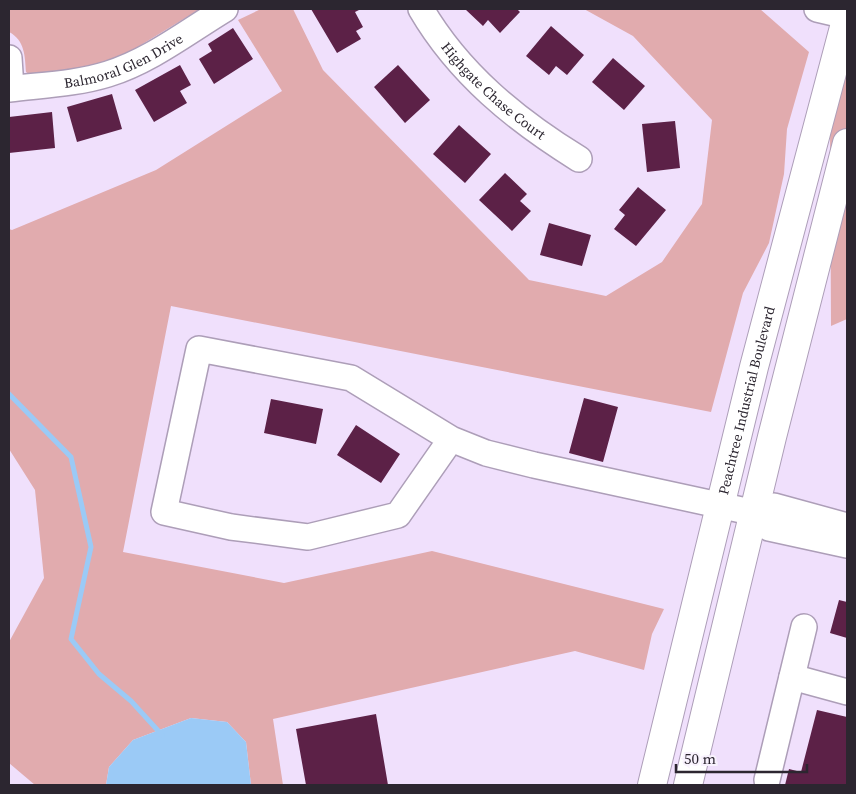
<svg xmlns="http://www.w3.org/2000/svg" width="856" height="794" font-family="'Source Serif 4',serif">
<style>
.green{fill:#e1abae}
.water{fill:#9bcaf6}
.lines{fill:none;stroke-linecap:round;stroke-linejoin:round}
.stream{stroke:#9bcaf6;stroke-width:5}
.building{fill:#5c2147}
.minor-casing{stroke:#ad9eb8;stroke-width:28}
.highway-casing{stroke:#ad9eb8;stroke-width:30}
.minor{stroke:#fff;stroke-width:25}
.highway{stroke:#fff;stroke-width:28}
.labels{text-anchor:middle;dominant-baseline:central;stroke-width:5;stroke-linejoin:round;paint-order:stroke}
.street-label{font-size:14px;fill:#2c2630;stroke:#f8f2fd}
</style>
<rect width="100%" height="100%" fill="#f0e0fc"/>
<path class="green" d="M9 9H200L113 62 33 77 26 72C25 57 25 40 9 32Z
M261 9H293L323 70 529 280 606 296 662 262 702 204 712 120 633 36 584 9H760L809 52 787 129 784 174 769 243 743 293 711 412 171 306 123 552 284 583 432 551 664 609 652 634 644 670 575 651 273 719 283 785H251L246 742 227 722 191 718 133 740 109 767 106 785H35L9 763V642L44 578 35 490 9 449V229L12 230 156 170 282 91 238 20Z
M847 54V319L831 326 830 118Z"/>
<path class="water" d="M191 718 227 722 246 742 251 785H106L109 767 133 740Z"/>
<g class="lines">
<path class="stream" d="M9 394 71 457 91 547 71 639 99 674 131 701 162 735"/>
</g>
<path class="building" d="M311 9H361L355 12 363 27 356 31 361 39 337 53Z
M465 9H517L520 12 500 33 488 20 483 26Z
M551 26 584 55 567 75 556 66 549 75 526 56Z
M233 28 253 59 214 84 199 59 212 51 208 44Z
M613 58 645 86 624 110 592 82Z
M180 65 191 85 180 91 187 103 154 122 135 90Z
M398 65 430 100 405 123 374 87Z
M112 94 122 129 77 142 67 107Z
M52 112 55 148 9 153V117Z
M675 121 680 168 647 172 642 124Z
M459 125 491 154 465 183 433 154Z
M505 173 527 194 520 201 531 211 512 231 479 200Z
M638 187 666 210 636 246 614 229 625 215 619 210Z
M549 223 591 235 582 266 540 255Z
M584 398 618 407 603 462 569 453Z
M271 399 323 409 316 444 264 433Z
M356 425 400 454 381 483 337 455Z
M839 600 847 602V638L830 633Z
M817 710 847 717V785H785L789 769 801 772Z
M376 714 388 785H306L296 729Z"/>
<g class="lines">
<defs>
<g id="minor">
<path id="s1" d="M421 9C459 74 516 120 579 159"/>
<path d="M817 9 847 16"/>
<path d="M9 58 11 88"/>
<path id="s2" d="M9 89C41 85 76 84 108 74 150 61 187 32 225 9"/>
<path d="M451 439 398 515 308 537 231 527 164 512 199 349 351 378 451 439 486 453 534 465 760 514 774 506 847 526"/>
<path d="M760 514 769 528 847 545"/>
<path d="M792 677 847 692"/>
<path d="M767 780 804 627"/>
</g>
<g id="highway">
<path id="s3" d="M652 785 754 367 847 16"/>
<path d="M688 785 772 437 847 143"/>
</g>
</defs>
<use href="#minor" class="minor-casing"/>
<use href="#highway" class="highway-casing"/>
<use href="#minor" class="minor"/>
<use href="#highway" class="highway"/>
</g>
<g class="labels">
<g class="street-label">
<text stroke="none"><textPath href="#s2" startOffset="119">Balmoral Glen Drive</textPath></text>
<text stroke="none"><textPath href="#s1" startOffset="110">Highgate Chase Court</textPath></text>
<text stroke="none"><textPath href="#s3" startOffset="396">Peachtree Industrial Boulevard</textPath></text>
</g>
</g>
<rect width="856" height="794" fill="none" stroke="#2c2630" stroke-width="20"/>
<path d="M676 764v8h131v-8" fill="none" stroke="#2c2630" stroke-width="2.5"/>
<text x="684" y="764" font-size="15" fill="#2c2630" stroke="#f8f2fd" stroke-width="4" paint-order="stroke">50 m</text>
</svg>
